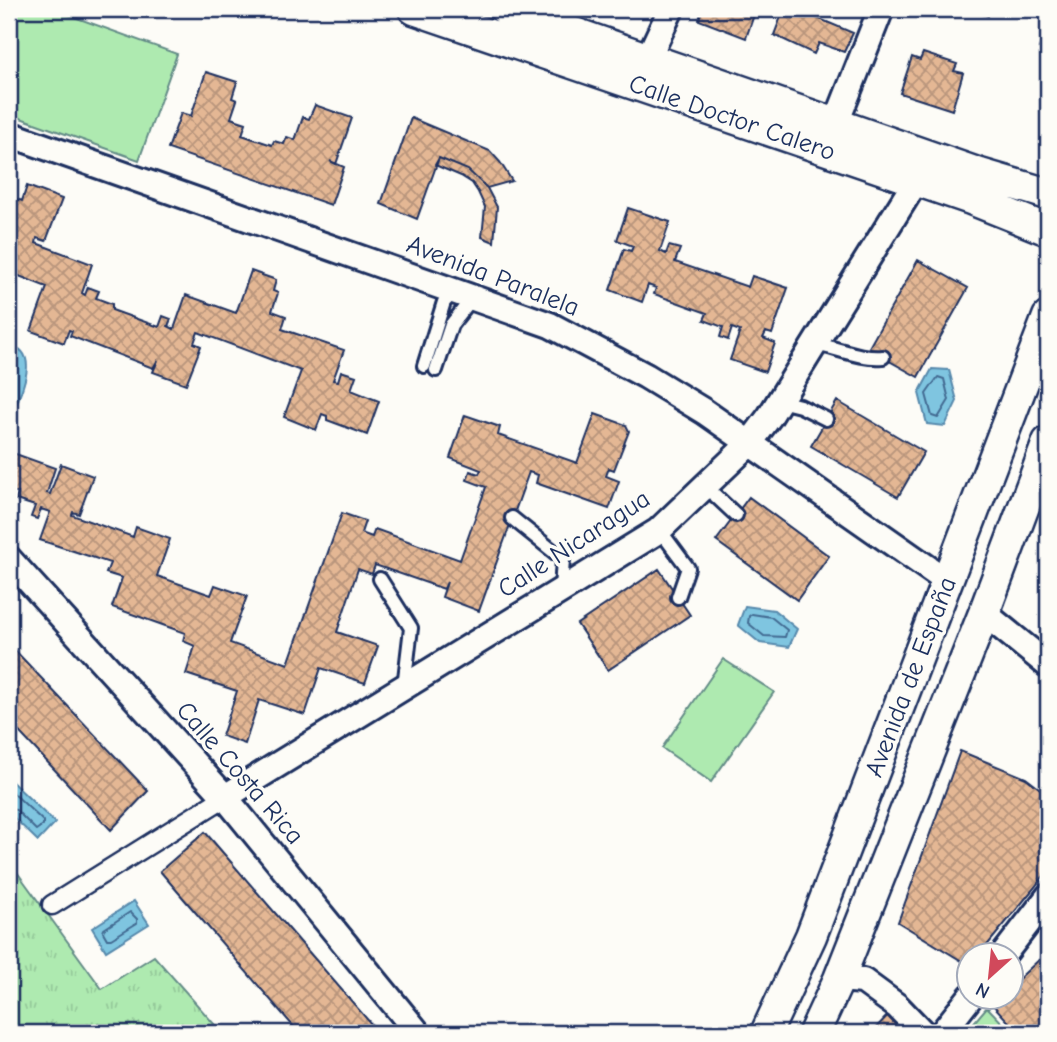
<svg xmlns="http://www.w3.org/2000/svg" width="1057" height="1042" font-family="'Comic Neue',sans-serif">
<style>
.green{fill:#aeeab0;stroke:#648c87;stroke-width:2}
.park{fill:url(#park-tufts);stroke:#648c87;stroke-width:2}
.water{fill:#7fc5e0;stroke:#5789ac;stroke-width:2}
.lines{fill:none;stroke-linecap:round;stroke-linejoin:round}
.shore{stroke:#436b92;stroke-width:2}
.building{fill:url(#building-cross-hatch);stroke:#1b2f5e;stroke-width:2}
.service-casing{stroke:#1b2f5e;stroke-width:18}
.pedestrian-casing{stroke:#1b2f5e;stroke-width:23}
.minor-casing{stroke:#1b2f5e;stroke-width:30}
.tertiary-casing{stroke:#1b2f5e;stroke-width:35}
.service{stroke:#fdfcf7;stroke-width:12}
.pedestrian{stroke:#fdfcf7;stroke-width:18}
.minor{stroke:#fdfcf7;stroke-width:24}
.tertiary{stroke:#fdfcf7;stroke-width:30}
.labels{text-anchor:middle;dominant-baseline:central;stroke-width:7;stroke-linejoin:round;paint-order:stroke}
.street-label{font-size:26px;fill:#1b2f5e;stroke:#fdfcf7}
</style>
<defs>
<pattern id="park-tufts" width="24" height="20" patternUnits="userSpaceOnUse" patternTransform="scale(1.75)"><rect width="24" height="20" fill="#aeeab0"/><path d="M3 7l-1-3M5 7V3M7 7l1-3M15 17l-1-3M17 17v-4M19 17l1-3" fill="none" stroke="#95c99a"/></pattern>
<pattern id="building-cross-hatch" width="8" height="8" patternUnits="userSpaceOnUse" patternTransform="scale(1.75)"><rect width="8" height="8" fill="#e4b794"/><path d="M0 0l8 8M0 8l8-8" fill="none" stroke="#b8957c"/></pattern>
</defs>
<rect width="100%" height="100%" fill="#fdfcf7"/>
<filter id="ink" filterUnits="userSpaceOnUse"><feTurbulence type="fractalNoise" baseFrequency=".0143" numOctaves="2"/><feDisplacementMap in="SourceGraphic" scale="14" xChannelSelector="R" yChannelSelector="G"/><feConvolveMatrix kernelMatrix="1 2 1 2 8 2 1 2 1" color-interpolation-filters="sRGB"/></filter>
<g filter="url(#ink)">
<path class="green" d="M9 9H52L177 54 139 160 9 114Z
M723 659 774 692 711 782 662 748Z
M987 1007 1012 1033H965Z"/>
<path class="park" d="M9 861 102 989 154 956 222 1033H9Z"/>
<path class="water" d="M9 345C41 351 22 390 14 410L9 412Z
M932 369 949 370 957 401 945 426 927 424 919 393Z
M745 606 774 610 797 629 789 647 760 643 738 625Z
M9 779 55 823 38 841 9 813Z
M134 901 149 924 106 951 92 928Z"/>
<g class="lines">
<path class="shore" d="M938 377 944 379 949 400 938 418 932 416 926 394Z
M752 614 771 617 787 630 785 637 764 636 748 623 749 616Z
M9 789 43 821V825L36 830 16 810 9 809
M130 912 137 919V923L111 939H107L103 932 104 929Z"/>
</g>
<path class="building" d="M702 9H756L746 38 699 20Z
M784 9H818L815 17 853 33 844 52 819 43 814 54 774 35Z
M967 9H991L988 16Z
M1048 22V52L1039 48Z
M923 53 957 64 954 71 963 73 952 110 900 93 912 57 920 60Z
M206 72 237 82 232 98 237 100 231 118 246 123 242 135 272 145 274 141 284 144 287 137 295 140 303 117 309 119 315 105 352 118 336 164 330 161 344 167 331 205 168 149 181 113 191 116Z
M411 118 490 151 500 162 512 181 487 188 468 170 439 158 417 219 381 204Z
M439 158 468 170 487 188 497 207 494 242 482 237 485 207 478 192 472 183 461 176 435 165Z
M27 186 62 199 46 241 37 238 36 243 92 264 82 293 85 295 88 287 99 291 96 298 112 304V310L159 327 163 316 171 319 168 326 174 329 186 295 236 313 251 271 276 280 273 291 278 293 272 311 286 316 282 329 344 350 333 380 338 381 341 371 356 376 351 390 379 401 367 435 327 420V416L322 414 316 430 284 417 301 371 198 332 194 343 201 346 186 384 153 372 158 360 153 368 70 336 72 331 69 330 64 343 31 331 47 287 9 272V208L12 197 22 201Z
M628 208 670 222 660 251 666 254 669 246 680 249 675 262 748 287 752 276 788 288 772 334 766 332 763 338 775 343 765 372 730 360 740 331 732 328 728 340 720 337 723 327 704 320 707 313 654 294 656 288 648 285 642 302 610 290 624 249 631 251 633 246 617 240Z
M918 260 968 288 918 377 868 349Z
M837 401 924 452 898 497 811 446Z
M595 414 626 425 629 431 614 470 609 468 606 476 619 481 609 509 536 483 538 475 529 472 479 611 442 597 447 582 444 589 375 565 372 574 358 569 337 632 378 646 365 683 321 668 305 715 259 700 245 744 222 736 237 691 186 674 195 646 183 641 185 633 112 607 122 578 106 573 110 563 40 540 50 512 41 509 37 519 31 517 35 506 16 500 18 493 9 490V464L13 453 55 468 47 493 50 494 61 464 93 476 79 514 73 512 72 515 133 537 136 527 170 539 157 576 211 595 215 585 247 596 230 643 288 664 342 513 365 521 361 533 372 537 375 529 460 560 486 487 467 480 470 471 479 474 481 470 450 458 465 415 500 427 498 435 577 463Z
M749 497 829 556 797 600 716 541Z
M659 569 690 615 608 670 577 624Z
M9 644 148 791 111 830 9 721Z
M960 751 1026 778 1048 795V871L980 954H970V966L898 922Z
M205 832 379 1033H299L160 871Z
M1041 958 1048 966V1033H1019L992 1004 999 996H1012V985Z
M889 1014 907 1033H871Z"/>
<g class="lines">
<defs>
<path id="service" d="M815 344C838 348 860 359 883 357
M424 366 444 302 455 291
M436 370 451 325 473 297
M780 401 800 406 826 419
M705 486 736 515
M512 518 563 559 561 590
M659 529 688 568 678 597
M380 579 411 628 404 687"/>
<path id="pedestrian" d="M52 905 225 797"/>
<path id="minor" d="M648 58 671 9
M836 123 881 9
M9 134 550 325 646 376 705 412 948 582
M9 559 225 797 418 1033
M984 613 1048 665
M225 797 658 531 749 444 770 416 916 181
M1004 954 1048 897
M839 979 863 981 897 1006 923 1033
M942 1033 971 996"/>
<path id="tertiary" d="M414 9 971 199 1048 230
M505 9 980 174 1048 194
M766 1033 811 936 1048 317
M814 1033 839 979 984 613 1048 442"/>
</defs>
<use href="#service" class="service-casing"/>
<use href="#pedestrian" class="pedestrian-casing"/>
<use href="#minor" class="minor-casing"/>
<use href="#tertiary" class="tertiary-casing"/>
<use href="#service" class="service"/>
<use href="#pedestrian" class="pedestrian"/>
<use href="#minor" class="minor"/>
<use href="#tertiary" class="tertiary"/>
</g>
</g>
<g class="labels">
<g class="street-label">
<text transform="translate(732 118) rotate(19)">Calle Doctor Calero</text>
<text transform="translate(493 276) rotate(21)">Avenida Paralela</text>
<text transform="translate(574 544) rotate(-33)">Calle Nicaragua</text>
<text transform="translate(911 677) rotate(-69)">Avenida de España</text>
<text transform="translate(240 773) rotate(49)">Calle Costa Rica</text>
</g>
</g>
<rect width="1057" height="1042" fill="none" stroke="#fdfcf7" stroke-width="35"/>
<rect x="18" y="18" width="1022" height="1007" fill="none" stroke="#1b2f5e" stroke-width="2.5" filter="url(#ink)"/>
<g transform="translate(990 976) rotate(207)"><circle r="33" fill="#fdfcf7" stroke="#a3aaba" stroke-width="2"/>
<path d="M0-5L12 26L0 18L-12 26Z" fill="#d1495b"/>
<text y="-10" font-size="19" font-weight="bold" text-anchor="middle" fill="#1b2f5e">N</text>
</g>
</svg>
